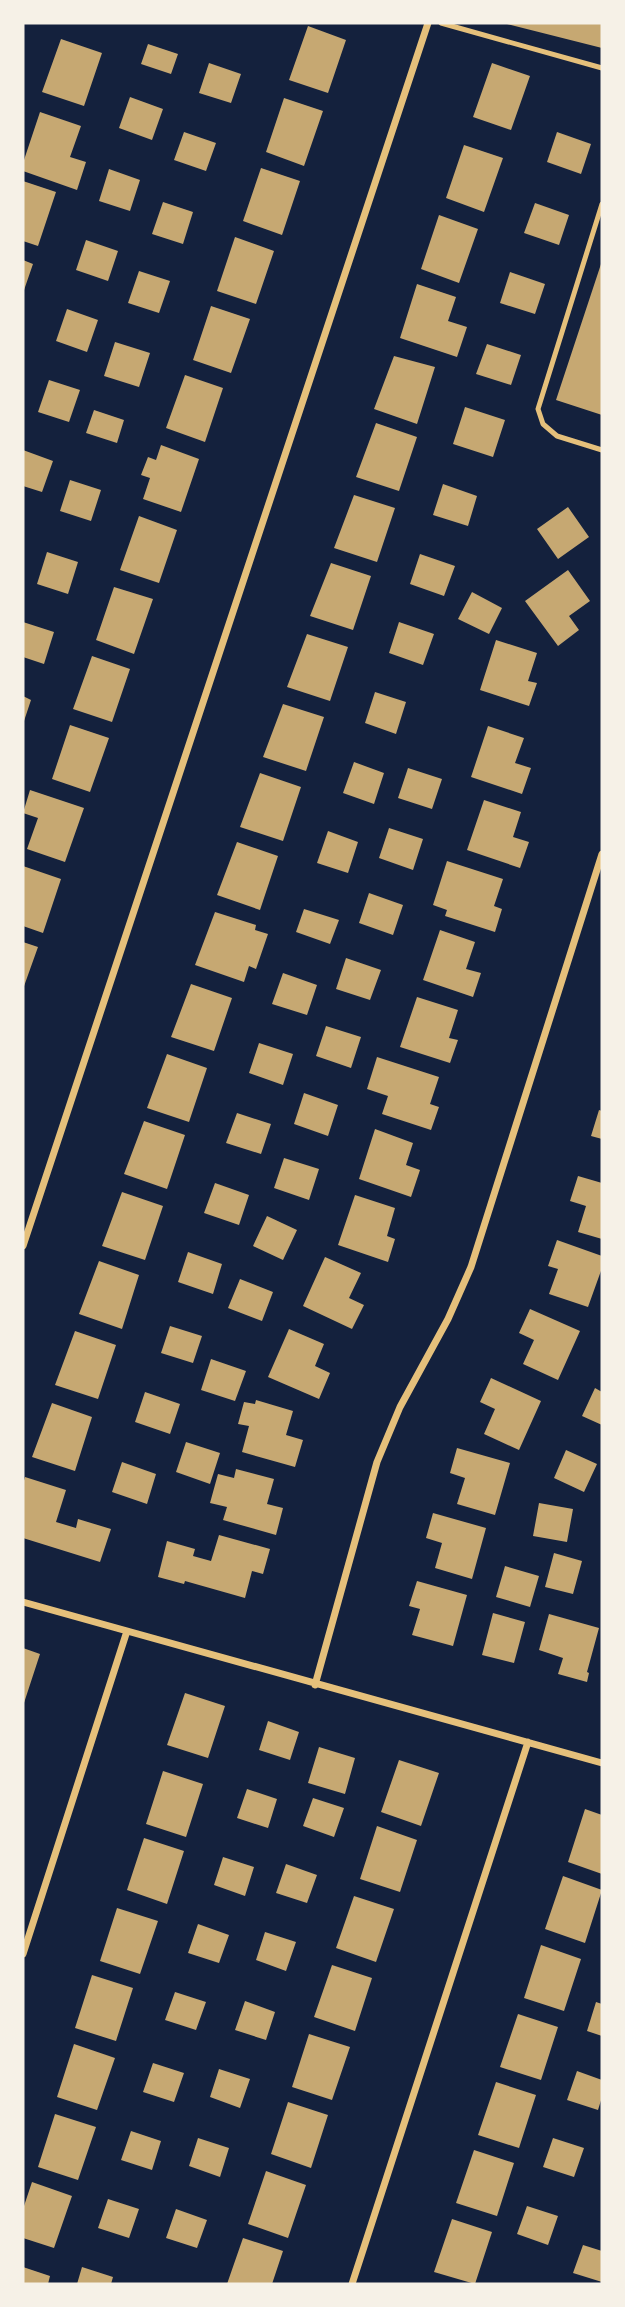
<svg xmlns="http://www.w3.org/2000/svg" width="625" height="2307" font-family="Arial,sans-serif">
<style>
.building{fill:#c6a872}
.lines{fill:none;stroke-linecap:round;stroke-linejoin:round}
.service{stroke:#e5c07b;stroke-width:5}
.minor{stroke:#e5c07b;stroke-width:7}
</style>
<rect width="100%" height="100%" fill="#14213d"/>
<path class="building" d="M507 23H602V48L507 24Z
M308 26 346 40 328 93 289 80Z
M61 39 102 53 84 106 42 92Z
M148 44 178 54 171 74 141 64Z
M209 63 241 74 231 103 199 93Z
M492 63 530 76 511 130 473 117Z
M130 97 163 109 152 140 119 128Z
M284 98 323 111 304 166 266 152Z
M40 112 81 126 70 157 86 162 77 190 23 171V163Z
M184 132 216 143 206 171 174 160Z
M557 132 591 144 581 174 547 162Z
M464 145 503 158 484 212 446 198Z
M261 168 300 181 282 235 243 221Z
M109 169 140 180 130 211 99 201Z
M23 181 56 192 38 246 23 241Z
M163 202 193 212 183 244 152 234Z
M535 203 569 215 559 245 524 233Z
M439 215 478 229 459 283 421 269Z
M235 237 274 251 256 304 217 291Z
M86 240 118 251 108 281 76 270Z
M23 260 33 264 23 293Z
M602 261V415L556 400Z
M139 271 170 281 159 313 128 303Z
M510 272 545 284 535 314 500 303Z
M417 284 456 297 448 321 467 327 457 357 400 338Z
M211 306 250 319 231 373 193 360Z
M67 309 98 320 87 352 56 341Z
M115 342 150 353 139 387 104 376Z
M487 344 521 355 511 385 476 374Z
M394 356 435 367 417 424 374 409Z
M185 375 223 388 205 442 166 428Z
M49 380 80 390 69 422 38 412Z
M465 407 505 420 493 457 453 444Z
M94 410 124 420 117 443 86 433Z
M376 423 417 437 399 491 356 477Z
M161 445 199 459 181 512 143 499 150 478 141 475 148 457 156 460Z
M23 450 53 461 42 492 23 486Z
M70 480 101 490 91 521 60 511Z
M443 484 477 496 468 526 433 515Z
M354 495 395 508 377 562 334 548Z
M568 507 589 537 558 559 537 529Z
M139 516 177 530 159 583 120 570Z
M47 552 78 562 68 594 37 584Z
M420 554 455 566 444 596 410 584Z
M331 563 371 576 353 630 310 616Z
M568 570 590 601 569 616 579 630 558 646 525 601Z
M114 587 153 599 134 654 96 640Z
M472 592 502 608 489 634 458 619Z
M23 622 54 632 44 664 23 657Z
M399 622 434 634 423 665 389 653Z
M307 634 348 647 330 701 287 687Z
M496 640 537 653 528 681 537 683 529 706 480 690Z
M92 656 130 669 112 722 73 709Z
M375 692 406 702 396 734 365 723Z
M23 696 31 700 23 724Z
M283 704 324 717 306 771 263 757Z
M70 725 109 738 90 792 52 779Z
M488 726 524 738 515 763 531 768 522 794 471 777Z
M354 762 384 773 374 804 343 793Z
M408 768 442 779 432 809 398 798Z
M260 773 301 787 283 841 240 827Z
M30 790 84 808 65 862 27 849 38 818 23 813Z
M484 800 521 812 513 837 529 842 520 868 467 850Z
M389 828 423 839 413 870 379 858Z
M328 831 358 842 348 873 317 863Z
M237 842 278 856 260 910 217 895Z
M447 861 503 879 494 906 502 909 495 932 445 916 447 910 433 905Z
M23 866 61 879 43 933 23 926Z
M369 893 403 905 393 935 359 923Z
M304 909 339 920 330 944 296 932Z
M215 912 256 925 255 930 268 934 256 969 249 966 244 982 195 965Z
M440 930 475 942 466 969 481 973 473 997 423 980Z
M23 942 38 947 23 989Z
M346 958 381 970 370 1000 336 989Z
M283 973 317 985 307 1015 272 1004Z
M191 984 232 998 214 1051 171 1037Z
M417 997 458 1010 449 1038 458 1040 450 1063 400 1047Z
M326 1026 361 1037 351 1068 316 1056Z
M259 1043 293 1054 283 1085 249 1073Z
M167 1054 207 1068 189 1122 147 1108Z
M377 1057 439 1077 430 1104 439 1107 431 1130 382 1114 388 1096 367 1089Z
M304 1093 338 1105 328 1136 294 1124Z
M599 1110 602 1111V1139L591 1136Z
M237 1113 271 1124 261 1154 226 1143Z
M144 1121 185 1135 167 1189 124 1174Z
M375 1129 413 1143 406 1165 420 1170 411 1197 359 1179Z
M284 1158 319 1169 309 1200 274 1188Z
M578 1176 602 1183V1239L578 1232 586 1206 570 1201Z
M215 1183 249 1195 239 1225 204 1213Z
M122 1192 163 1206 145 1260 102 1246Z
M355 1195 395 1208 387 1236 395 1239 388 1262 338 1245Z
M267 1216 297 1230 283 1260 253 1246Z
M557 1240 602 1256V1268L588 1307 549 1294 558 1269 548 1266Z
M188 1252 222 1264 213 1294 178 1282Z
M325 1257 361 1273 349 1298 364 1305 352 1329 303 1306Z
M99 1261 139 1275 122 1329 79 1314Z
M240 1279 273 1292 262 1321 228 1308Z
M530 1309 580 1331 558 1380 523 1364 534 1340 519 1333Z
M170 1326 202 1336 193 1363 161 1353Z
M289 1329 324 1344 315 1366 330 1373 319 1399 268 1377Z
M75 1331 116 1345 98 1399 55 1385Z
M211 1359 246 1371 235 1401 201 1390Z
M491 1378 541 1401 519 1450 484 1434 495 1409 480 1402Z
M595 1388 602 1392V1425L582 1416Z
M145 1392 180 1404 170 1434 135 1422Z
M256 1400 293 1411 286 1435 303 1440 295 1467 242 1452 249 1426 238 1424 244 1402 255 1404Z
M52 1403 92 1417 75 1471 32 1457Z
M186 1442 220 1453 210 1484 176 1472Z
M457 1448 510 1463 495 1515 457 1504 465 1478 450 1473Z
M566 1450 597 1464 584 1492 554 1478Z
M122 1462 156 1474 147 1504 112 1492Z
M236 1469 274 1479 267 1504 283 1508 276 1535 223 1520 227 1507 210 1503 218 1474 234 1478Z
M25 1477 66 1490 56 1522 76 1528 78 1519 111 1529 100 1562 23 1538V1484Z
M539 1503 573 1509 567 1542 533 1536Z
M433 1513 486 1528 472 1579 435 1568 442 1543 426 1538Z
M219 1535 270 1549 263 1574 252 1571 245 1598 185 1581 184 1584 158 1577 167 1541 195 1549 193 1556 211 1561Z
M554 1553 582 1561 573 1594 545 1587Z
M505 1566 539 1576 530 1607 496 1597Z
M417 1581 467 1595 453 1646 412 1635 420 1609 409 1606Z
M493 1613 525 1622 514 1663 482 1655Z
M549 1614 599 1628 587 1672 589 1673 587 1682 558 1674 563 1658 539 1650Z
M23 1648 40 1654 23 1706Z
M185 1693 225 1706 208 1758 167 1745Z
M268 1721 299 1732 290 1760 259 1750Z
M319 1747 355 1758 345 1794 308 1783Z
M399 1760 439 1773 421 1826 381 1812Z
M163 1771 203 1784 186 1837 146 1824Z
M247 1789 277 1799 268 1828 237 1818Z
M313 1798 344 1808 334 1837 303 1826Z
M585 1809 602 1815V1874L568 1862Z
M377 1826 417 1840 400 1892 360 1879Z
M144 1838 184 1851 167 1904 127 1890Z
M223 1857 254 1867 245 1896 214 1885Z
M286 1864 317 1875 307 1903 276 1893Z
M563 1876 602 1890 585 1943 545 1929Z
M354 1896 394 1909 376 1962 336 1948Z
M117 1908 158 1921 140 1974 100 1961Z
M198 1924 229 1935 219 1963 188 1953Z
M265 1932 296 1942 286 1971 256 1960Z
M541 1945 581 1959 564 2011 524 1998Z
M332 1965 372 1978 355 2031 314 2017Z
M92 1975 133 1988 116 2041 75 2028Z
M175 1992 206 2002 196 2030 165 2020Z
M245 2001 275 2012 266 2040 235 2030Z
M596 2002 602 2004V2036L587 2031Z
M518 2014 558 2027 541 2080 500 2067Z
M309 2034 350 2047 332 2100 292 2087Z
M74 2044 115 2058 97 2110 57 2097Z
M153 2063 184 2073 174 2102 143 2092Z
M219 2069 250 2079 240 2108 210 2097Z
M577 2071 602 2080V2097L598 2110 567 2100Z
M496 2082 536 2095 519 2148 478 2135Z
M288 2102 328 2115 311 2168 271 2154Z
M55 2114 96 2127 78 2180 38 2167Z
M131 2131 161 2141 152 2170 121 2160Z
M198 2138 229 2148 220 2177 189 2166Z
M553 2138 584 2148 574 2177 543 2167Z
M474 2150 514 2163 497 2216 456 2203Z
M266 2171 306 2185 288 2238 248 2224Z
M32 2182 72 2196 54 2248 23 2238V2209Z
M108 2199 139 2209 129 2238 98 2228Z
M527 2206 558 2216 548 2245 517 2234Z
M176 2209 207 2220 197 2248 166 2238Z
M452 2219 492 2232 475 2284 434 2272Z
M243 2238 283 2251 272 2284H227Z
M583 2245 602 2251V2282L573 2273Z
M23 2267 50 2276 48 2284H23Z
M82 2267 113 2277 111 2284H77Z"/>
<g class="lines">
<path class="service" d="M441 23 602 68
M602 204 538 409 543 424 557 436 602 450"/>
<path class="minor" d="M23 1246 428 23
M23 1602 602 1763
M315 1685 377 1462 400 1407 448 1319 471 1267 602 854
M23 1954 127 1631
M352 2284 528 1742"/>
</g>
<rect width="625" height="2307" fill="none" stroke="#f6f1e7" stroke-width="49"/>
</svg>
